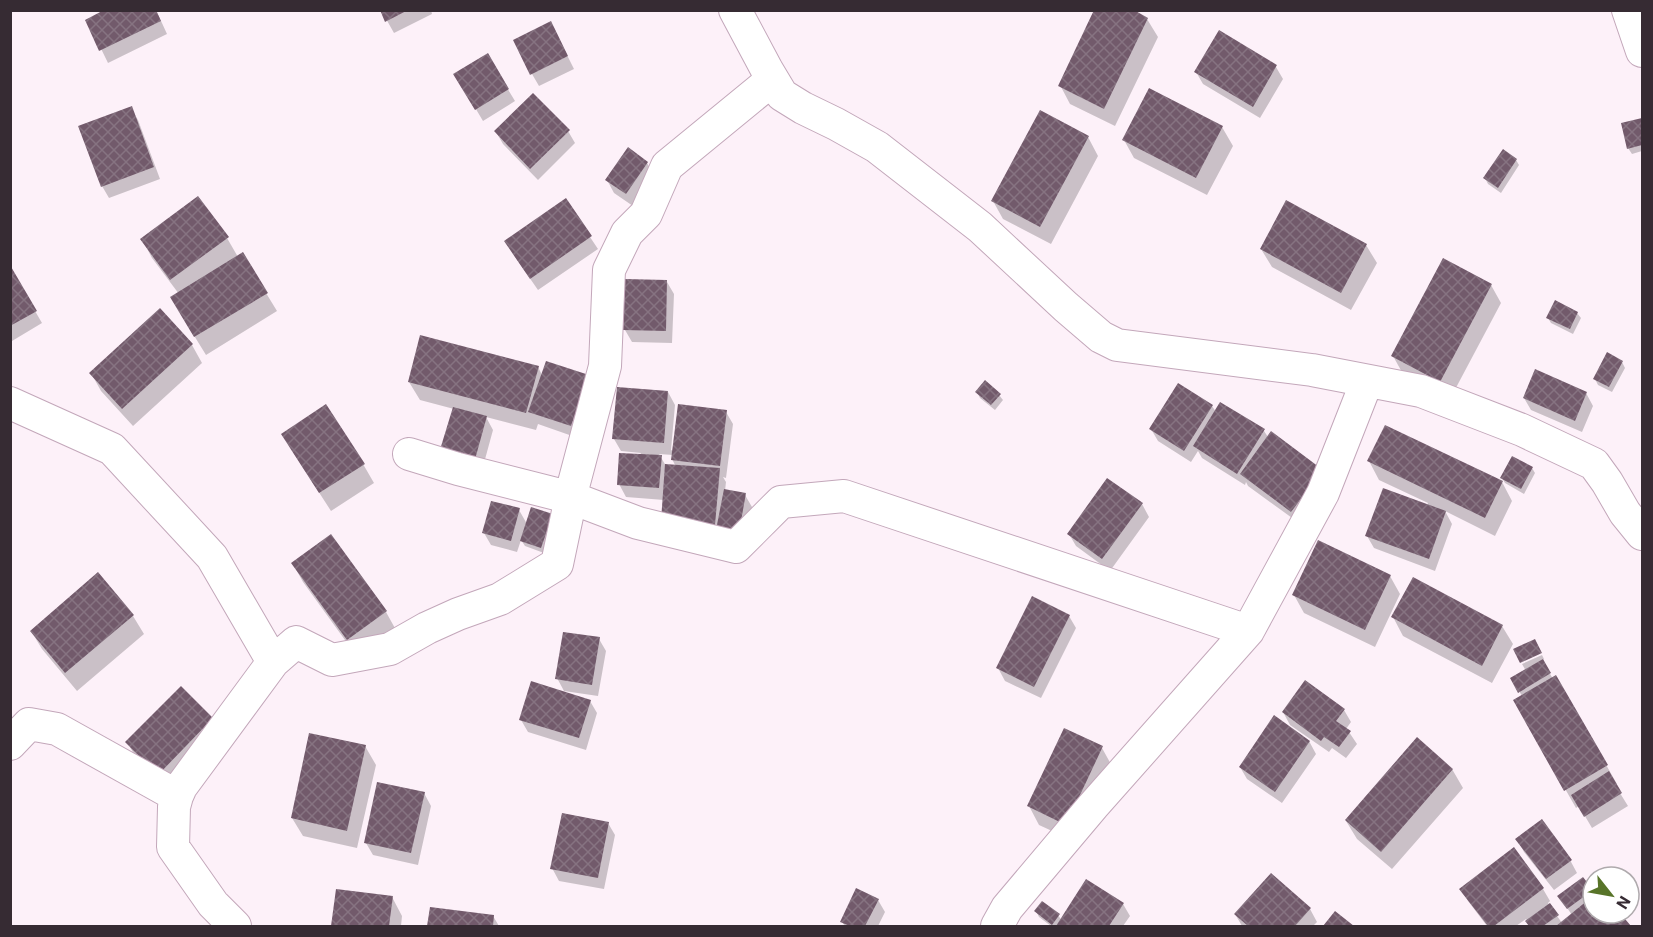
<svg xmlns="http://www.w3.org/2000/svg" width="1653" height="937" font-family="Roboto,sans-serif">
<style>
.shadow{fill:#0003;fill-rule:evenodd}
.building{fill:url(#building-cross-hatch)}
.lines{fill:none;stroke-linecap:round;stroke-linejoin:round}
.minor-casing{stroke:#c3a7ba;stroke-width:34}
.minor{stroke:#fff;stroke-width:32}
</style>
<defs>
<pattern id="building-cross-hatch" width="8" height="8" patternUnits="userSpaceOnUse" patternTransform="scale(1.5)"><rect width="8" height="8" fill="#725a6b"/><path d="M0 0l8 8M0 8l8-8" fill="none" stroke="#867381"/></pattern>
</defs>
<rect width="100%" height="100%" fill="#fdf1f9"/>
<path class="shadow" d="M156 10 167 34 108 63 87 20Z
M381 10H431L432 14 394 33Z
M1147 19 1158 37 1115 126 1070 104 1060 85Z
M1219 32 1276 67 1283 79 1260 118 1203 84 1196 72Z
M557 35 574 69 539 86 532 74Z
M487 55 515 101 483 121 455 74Z
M131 108 138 120 160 179 109 198 102 186Z
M1642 119V151L1632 154 1628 148 1623 124Z
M1222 127 1233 146 1207 195 1134 158 1124 140Z
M568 131 575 143 538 180 503 144 496 132Z
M1088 137 1098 156 1051 244 1003 219 993 201Z
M1516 160 1519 165 1501 193 1488 184 1485 178Z
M647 163 654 175 633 206 614 193 607 180Z
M566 201 598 249 538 290 513 254Z
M227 238 238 257 266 293 277 311 206 355 182 316 179 294 152 258 142 239Z
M1366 245 1377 263 1351 310 1272 267 1261 249Z
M10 268 42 323 12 341 10 339Z
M667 282 674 294 672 343 632 342 625 330Z
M1491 285 1501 303 1450 399 1403 374 1393 356Z
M1577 313 1581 318 1573 334 1551 323 1548 318Z
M192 345 202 363 133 426 101 391 91 373Z
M1622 362 1625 368 1612 392 1598 385 1595 379Z
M538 367 542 375 588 376 578 438 538 424 536 430 486 417 493 430 481 474 454 409 420 400 409 382Z
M668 392 675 405 671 450 673 451 726 412 733 424 726 478 723 477 726 482 725 491 745 495 752 507 744 550 664 500 626 497 619 484 640 455 641 453 621 451 614 439ZM659 454 673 455 672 459 676 467 666 466Z
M977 392 999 395 1003 400 995 410 980 398Z
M1586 393 1593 406 1582 432 1531 410 1524 398Z
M1212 406 1216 412 1264 431 1268 437 1321 471 1299 523 1248 486 1246 482 1245 485 1202 458 1198 451 1191 462 1158 441 1151 429Z
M293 452 363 464 374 483 331 511Z
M1369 461 1502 482 1512 501 1495 536 1445 511 1452 524 1435 571 1374 548 1367 536 1427 505 1428 503 1379 480Z
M1532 468 1535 473 1524 494 1505 483 1502 478Z
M1142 504 1149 517 1110 571 1076 546 1069 534Z
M519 510 527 524 552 516 544 553 525 546 521 540 517 552 491 545 484 533Z
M331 536 386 612 396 630 358 658 303 582 293 564Z
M1390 576 1400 594 1375 647 1304 613 1294 595Z
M133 616 144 634 77 691 42 649 31 631Z
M1069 616 1076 628 1041 698 1005 681 998 668Z
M1393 617 1502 626 1513 644 1492 683 1403 636Z
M599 639 606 651 598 696 564 691 557 678Z
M1542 655 1544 659 1542 660 1553 679 1556 677 1617 784 1615 785 1628 806 1592 828 1579 806 1576 808 1515 701 1522 696 1512 679 1526 671 1522 664Z
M590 701 597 713 586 750 528 732 521 720Z
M1344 710 1351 722 1346 729 1349 732 1357 744 1346 758 1332 748 1329 752 1290 725 1283 712Z
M212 719 166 786 134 754 127 742Z
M1309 741 1316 754 1282 803 1247 779 1240 767Z
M365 746 376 765 357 848 303 836 292 818Z
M1102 748 1112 766 1076 842 1039 825 1029 806Z
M1452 769 1463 788 1392 869 1357 839 1346 821Z
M424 793 431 806 418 865 373 855 366 843Z
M608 823 615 835 604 889 559 881 552 868Z
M1517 839 1570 860 1577 873 1554 890 1524 852Z
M1271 875 1310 909 1317 922 1313 926H1242L1235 914Z
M1583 879 1593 893V913H1618L1629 926H1530L1526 919 1516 926H1487L1468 901 1461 889H1543L1550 901 1548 903 1562 923 1572 915 1563 902Z
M337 891 392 897 402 916 401 926H333Z
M878 900 885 912 878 926H845L842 922Z
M1123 904 1130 916 1123 926H1051L1039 917 1036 911 1058 915 1062 921Z
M431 908 493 916 499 926H429Z"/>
<path class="building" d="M104 10H156L161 21 99 51 85 20Z
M380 10H408L385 22Z
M1094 10H1134L1148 18 1104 109 1058 86Z
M551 21 568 56 530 75 513 40Z
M1219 30 1277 65 1253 107 1194 72Z
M488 53 509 89 475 110 453 74Z
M1149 88 1223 126 1196 178 1122 140Z
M533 93 570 130 530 169 494 131Z
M132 106 154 167 101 187 78 126Z
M1040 110 1089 136 1040 227 991 201Z
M1642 118V145L1627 149 1621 123Z
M628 147 648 162 626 194 605 180Z
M1503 149 1517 159 1498 188 1483 178Z
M198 196 229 237 170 280 140 239Z
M566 198 592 236 530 279 504 241Z
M1286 200 1367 244 1341 293 1260 249Z
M243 252 268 293 194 337 170 297Z
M1443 258 1492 284 1440 382 1391 356Z
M10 265 37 311 10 326Z
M625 279 667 280 666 331 623 330Z
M1555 300 1578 312 1570 329 1546 318Z
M160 308 193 344 122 409 89 373Z
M420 335 539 366 526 413 408 382Z
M1607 352 1623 361 1609 387 1593 379Z
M546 361 589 375 571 426 528 412Z
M1535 369 1587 392 1575 421 1523 398Z
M985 380 1001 394 991 405 975 392Z
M1178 383 1213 405 1184 451 1149 429Z
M617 387 668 391 664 443 612 439Z
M1220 402 1265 429 1237 474 1193 446Z
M326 404 365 464 319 493 281 434Z
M678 404 727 410 720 466 671 460Z
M453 407 487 416 474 463 439 453Z
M1385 425 1503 481 1485 518 1367 461Z
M1271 431 1323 470 1291 512 1240 474Z
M619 453 662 455 659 488 617 485Z
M1512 456 1533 467 1521 489 1500 478Z
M665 464 720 468 715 525 661 521Z
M1107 478 1143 503 1102 559 1067 534Z
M1383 488 1446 511 1429 559 1365 536Z
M724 489 746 493 738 538 715 535Z
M491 501 520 508 511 541 482 533Z
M531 507 553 514 541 548 520 541Z
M331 534 387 611 347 640 291 563Z
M1318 540 1391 575 1365 630 1292 595Z
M98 572 134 615 65 673 30 631Z
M1413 577 1503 625 1482 666 1391 617Z
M1032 596 1070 615 1034 687 996 668Z
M563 632 600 637 592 685 555 679Z
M1535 639 1542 653 1520 663 1513 649Z
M1543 659 1551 673 1518 693 1510 678Z
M1556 675 1608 765 1564 791 1513 700Z
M1305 680 1345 709 1336 721 1351 731 1339 747 1324 737 1321 741 1282 712Z
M531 681 591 700 579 738 519 720Z
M181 686 213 718 158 775 125 742Z
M1274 715 1310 741 1275 792 1239 767Z
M1064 728 1103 746 1066 825 1027 806Z
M309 733 366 745 347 831 291 818Z
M1417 737 1453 769 1381 852 1345 820Z
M1609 771 1622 793 1584 817 1571 795Z
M377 782 425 792 411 853 364 843Z
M562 813 609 822 598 878 550 869Z
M1542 819 1572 860 1546 879 1515 839Z
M1514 847 1544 888 1494 926H1488L1459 889Z
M1271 873 1311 908 1295 926H1248L1234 914Z
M1583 877 1593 890 1567 909 1557 896Z
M1086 879 1124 903 1109 926H1056Z
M856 888 879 899 865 926H850L840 922Z
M336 889 393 896 389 926H331Z
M1593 896V913H1620L1631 926H1556Z
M1042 901 1060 914 1052 925 1034 911Z
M1550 903 1559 915 1543 926H1529L1525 921Z
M430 907 494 915 493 926H427Z
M1335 911 1354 926H1323Z"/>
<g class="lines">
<defs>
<path id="minor" d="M735 10 767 70 782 95 803 108 836 124 877 147 980 227 1066 307 1101 337 1117 345 1312 370 1421 391 1522 430 1594 464 1607 482 1625 513 1642 534
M1628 10 1642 51
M10 403 112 449 212 557 273 662
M409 454 458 469 572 498 638 523 736 547 781 502 844 496 1248 631
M10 744 29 724 57 729 177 796 181 787 273 662 296 642 332 660 390 649 427 628 458 614 500 599 557 564 574 483 605 366 609 270 627 233 646 214 667 166 772 80
M177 796 174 807 173 847 213 904 235 926
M997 926 1007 908 1093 806 1248 631 1323 493 1367 381"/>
</defs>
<use href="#minor" class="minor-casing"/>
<use href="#minor" class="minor"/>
</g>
<rect width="1653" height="937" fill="none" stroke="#362b33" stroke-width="24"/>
<g transform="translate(1611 895) rotate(121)"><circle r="28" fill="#ffffff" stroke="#afaaad" stroke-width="1.5"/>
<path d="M0-4.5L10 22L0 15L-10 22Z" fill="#587429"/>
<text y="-9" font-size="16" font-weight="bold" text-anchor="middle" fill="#362b33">N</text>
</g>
</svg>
